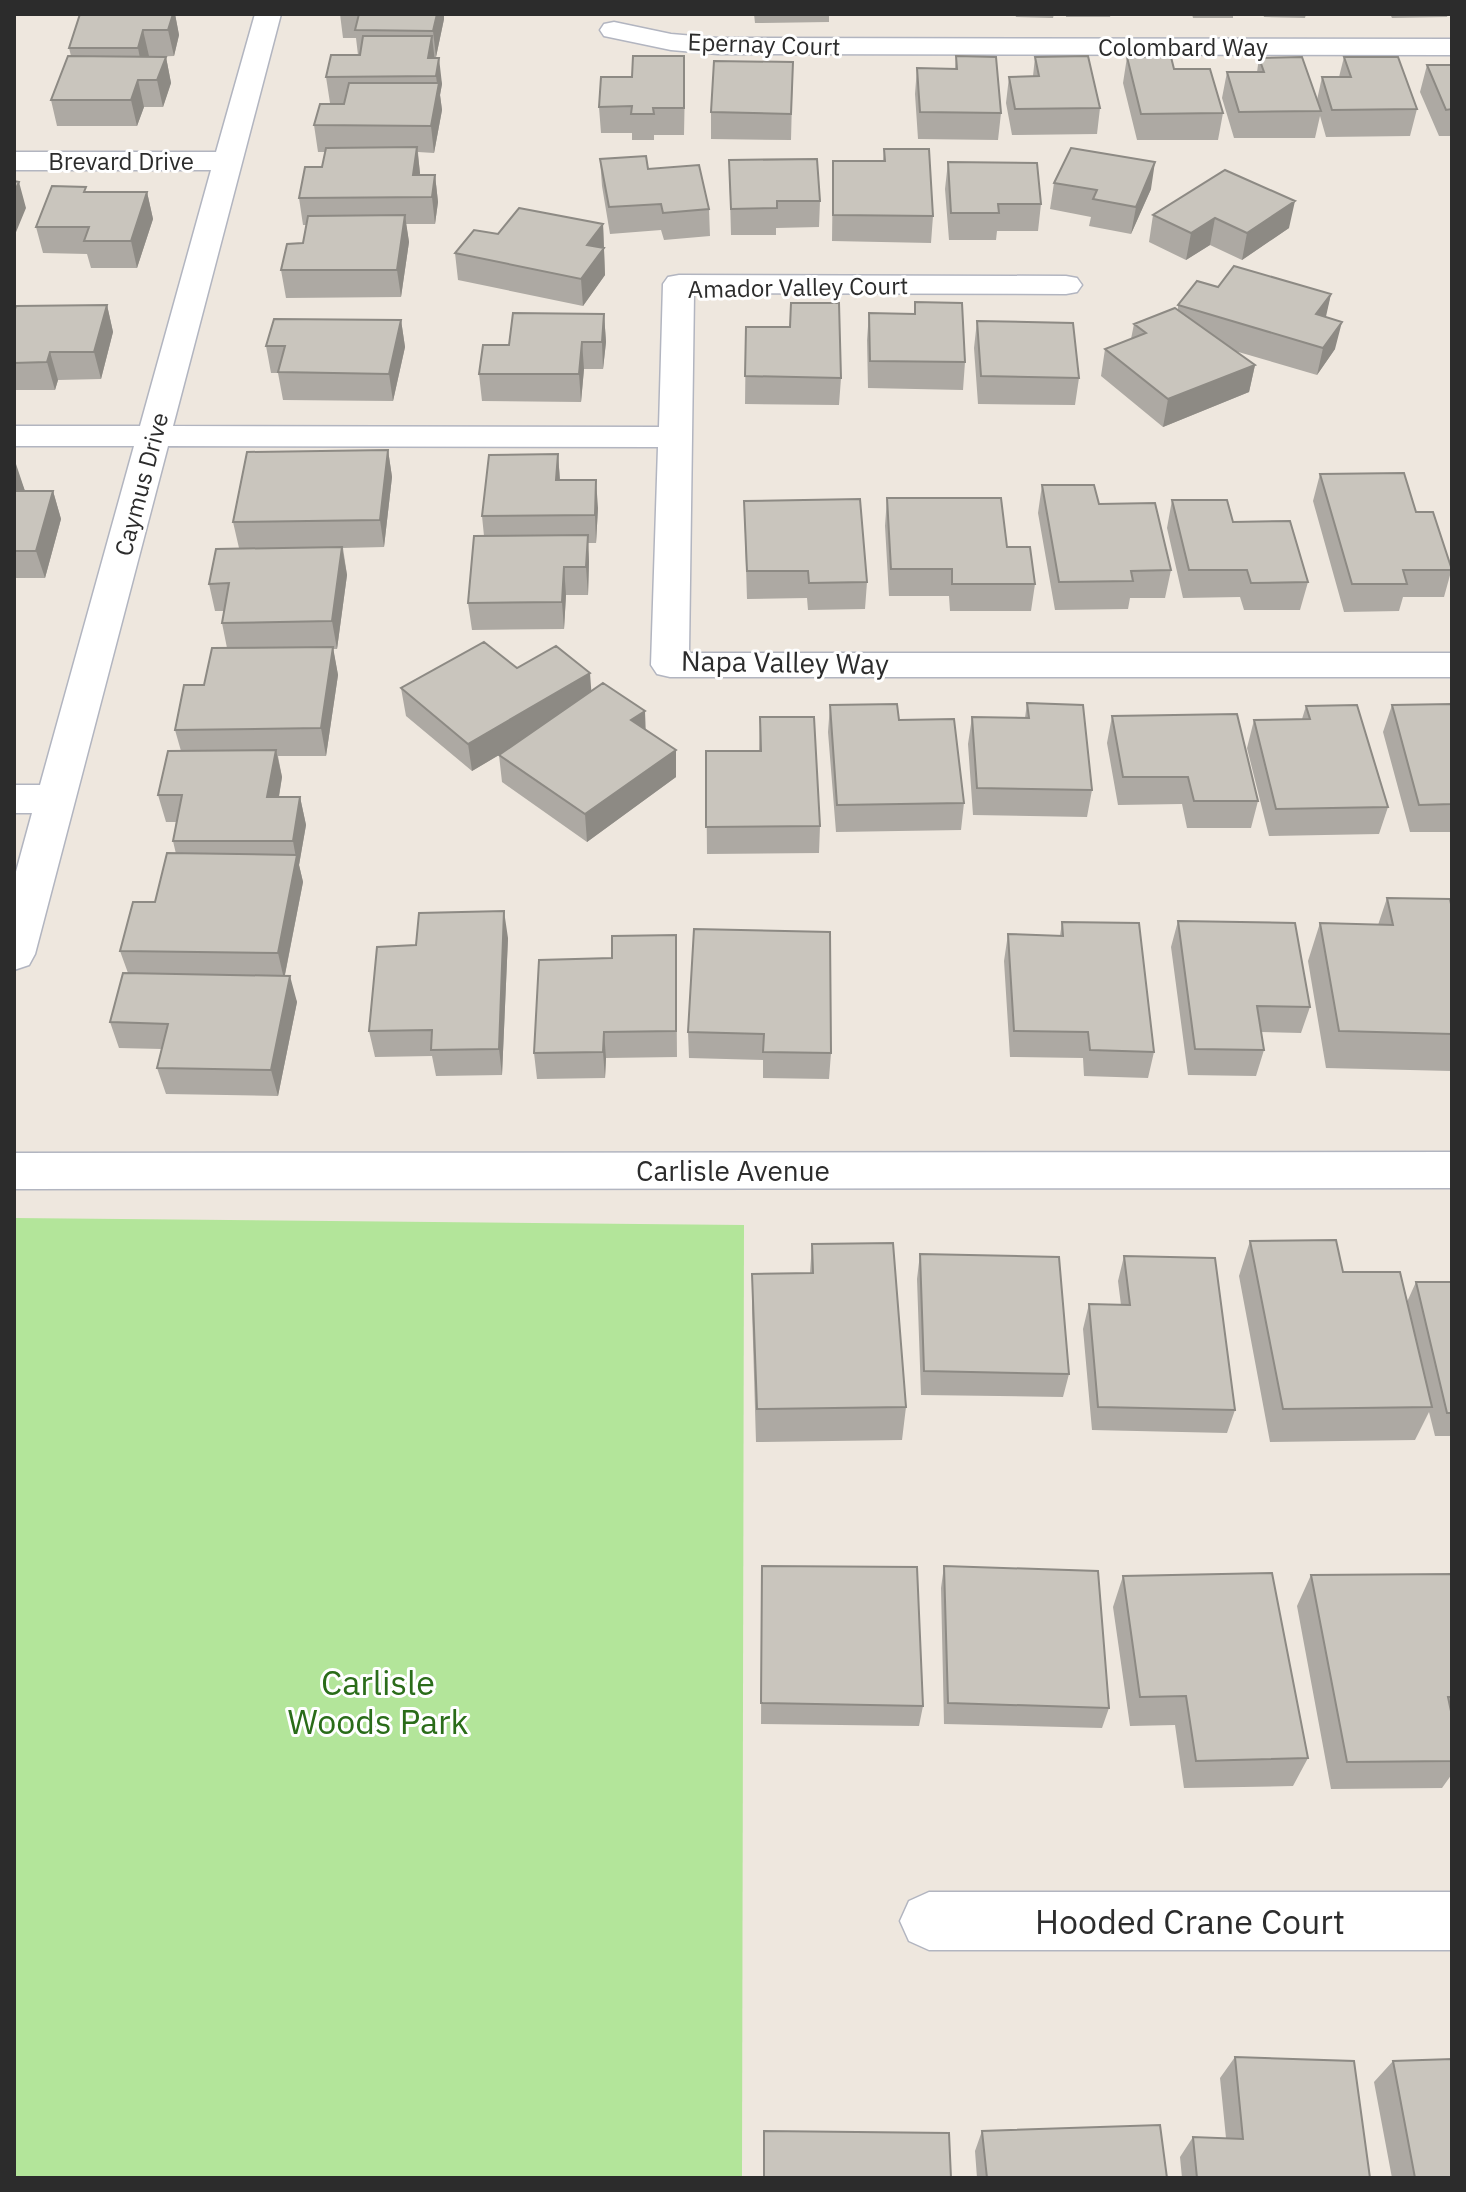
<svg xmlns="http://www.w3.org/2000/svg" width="1466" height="2192" font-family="'IBM Plex Sans',sans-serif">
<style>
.green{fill:#b3e59a}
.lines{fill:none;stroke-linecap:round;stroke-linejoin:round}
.minor-casing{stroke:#b2b5c0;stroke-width:3}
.minor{fill:#fff;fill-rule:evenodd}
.wall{fill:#ada9a3}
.shaded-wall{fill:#8d8a84}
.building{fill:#c9c5bd;stroke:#8d8a84;stroke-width:2}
.labels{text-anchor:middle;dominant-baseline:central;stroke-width:6;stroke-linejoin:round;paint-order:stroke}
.far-street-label{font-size:24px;fill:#2c2c2c;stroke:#fff}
.street-label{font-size:28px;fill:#2c2c2c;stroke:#fff}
.near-park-label{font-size:34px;fill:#2a6c19;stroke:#fff}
.near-street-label{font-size:34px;fill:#2c2c2c;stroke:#fff}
</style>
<rect width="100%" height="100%" fill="#eee7de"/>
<path class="green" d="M14 1218 744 1225 742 2178H14Z"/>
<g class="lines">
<defs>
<path id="minor" d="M255 14H281L173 426 659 427 663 284 668 277 679 275 1066 276 1077 278 1082 285 1077 292 1066 294 694 293 689 653H1452V677H670L657 674 651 665 658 447 168 446 35 954 29 965 14 970V879L32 813H14V785H40L134 446H14V426H140L211 170H14V152H216Z
M614 22 671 34 718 38 1452 39V55L718 54 671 50 604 36 600 30 604 24Z
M1452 1152V1188L14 1189V1153Z
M929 1892H1452V1950H929L909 1941 900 1921 909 1901Z"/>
</defs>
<use href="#minor" class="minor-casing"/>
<use href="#minor" class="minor"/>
</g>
<path class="wall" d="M80 14H175L179 35 174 56 149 57H166L171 83 163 107H144L137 126H57L51 100 71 56 69 48Z
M340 14H444V19L436 57H434L442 84 440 95 442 110 434 153 418 152 420 175H435L438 202 435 224H406L409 242 401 297 286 298 281 270 303 243 306 225H303L299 198 322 167 325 152H318L314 125 344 103H330L326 77 358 55 356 38H343Z
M754 14H829V22L755 23Z
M1015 14H1054L1053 18 1016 17Z
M1066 14H1111L1110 17H1066Z
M1192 14H1233V18H1193Z
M1263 14H1306L1305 18 1264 17Z
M1390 14H1448L1447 17 1392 18Z
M956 56 1001 113 998 140 918 139 915 94 917 68 955 69Z
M1035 57 1100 108 1097 134 1012 135 1006 103 1009 77 1033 76Z
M1127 57 1174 69 1223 113 1218 140H1137L1123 83Z
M1344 57 1417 109 1410 136 1326 137 1320 116 1315 138H1234L1222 98 1227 72H1257L1259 58 1317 100 1322 77H1339Z
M793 62 791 140 711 139V112Z
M1427 65H1452V136H1439L1420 92Z
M685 82 684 135H654V140H632V133H601L599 107Z
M884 149 933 216 931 243 832 241 833 161H883Z
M600 159 648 169 709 209 710 236 664 240 661 230 610 234 602 186Z
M729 160 820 201 819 227 776 228V235H731Z
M948 162 1041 204 1038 231H997L996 240H949L945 189Z
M1225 170 1289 228 1242 260 1210 245 1186 260 1149 242 1153 215Z
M1054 183 1151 189 1131 234 1089 226 1091 217 1050 209Z
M87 192H147L153 219 137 268H91L87 254 43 253 36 227Z
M603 224 605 275 583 306 458 280 455 253 498 234Z
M1218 287 1331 294 1325 317 1335 349 1317 375 1235 351 1255 365 1249 392 1163 427 1101 376 1105 349 1131 339 1134 324 1178 310V305Z
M915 302 965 362 963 390 868 388 867 340 869 313 914 314Z
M107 305 113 332 101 379 58 380 55 390H14V312Z
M604 314 606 342 603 369H584L581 402 482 401 479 374 509 345Z
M401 320 405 347 393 401 283 400 278 373H271L266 346Z
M977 321 1079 378 1075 405 978 404 974 348Z
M746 327 841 378 839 405 745 404Z
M388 450 392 477 384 547 343 548 347 575 337 649H333L338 675 326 756H278L282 777 279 797H300L306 825 299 865 303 882 285 975 297 1002 278 1096 166 1094 157 1068 162 1049 119 1048 110 1022 128 973 120 951 155 902 176 854 173 841 176 822H166L158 795 181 751 175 730 227 648 222 623 224 611H215L209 584 239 548 233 522Z
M558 454 560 480 598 508 596 543H588L589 562 588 595H566L564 629 472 630 468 603 484 536 482 516Z
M14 464 25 491H53L61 519 45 578H14Z
M1320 474 1416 512 1452 568 1444 597H1403L1399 611 1344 612 1313 501Z
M1042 485 1099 504 1171 570 1165 598H1130L1128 609 1055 610 1038 513Z
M887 498 1007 547 1035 584 1031 611H950L949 596H889L885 526Z
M1172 500 1233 522 1308 582 1300 610H1244L1240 597 1183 598 1167 528Z
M744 501 867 582 865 609 808 610 807 598 747 599Z
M517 668 591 691 646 730 676 777 587 842 502 782 499 755 472 771 406 716 401 688Z
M1027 703 1092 790 1087 817 973 815 968 744 972 717 1025 718Z
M830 705 899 720 964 803 961 830 836 832 828 732Z
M1392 705 1452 706V832H1410L1383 732Z
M1306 706 1388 807 1379 834 1269 836 1247 748 1254 720 1302 719Z
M1112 716 1258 801 1251 828H1187L1182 804 1118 805 1107 743Z
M760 717 820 826 819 853 707 854 706 751H759Z
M1387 898 1452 909V1071L1326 1068 1308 961 1320 923 1378 925Z
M1178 921 1310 1007 1301 1033 1261 1032 1264 1050 1256 1076 1188 1075 1171 947Z
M1062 922 1154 1052 1148 1078 1084 1076 1083 1058 1010 1057 1004 961 1008 934 1060 936Z
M694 929 831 1053 829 1079 763 1078V1060L689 1058 688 1032Z
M676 935 677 1057 606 1058 605 1078 537 1079 534 1053Z
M508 938 502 1075 436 1076 432 1056 375 1057 369 1031 416 945Z
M1250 1241 1343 1272 1407 1302 1416 1282H1452V1436H1435L1429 1412 1415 1440 1270 1442 1239 1276Z
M812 1244 906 1407 902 1440 756 1442 752 1309V1274L810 1273Z
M920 1254 1069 1374 1063 1397 921 1395 917 1279Z
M1124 1256 1235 1410 1227 1433 1092 1430 1083 1329 1089 1304 1121 1305 1118 1281Z
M762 1566 923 1706 919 1726 761 1724Z
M944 1566 1109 1708 1102 1728 944 1724 941 1588Z
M1452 1574V1774L1442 1788 1331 1789 1297 1606 1311 1575Z
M1123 1576 1308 1758 1293 1786 1184 1788 1175 1725 1130 1726 1113 1607Z
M1235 2057 1370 2178H1182L1180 2157 1193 2137 1226 2138 1220 2078Z
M1393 2061 1452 2178H1392L1374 2082Z
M982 2131 1167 2178H977L975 2151Z"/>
<path class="shaded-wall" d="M173 14H175L179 35 174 56 168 30Z
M437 14H444V19L436 57 433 31Z
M143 30 149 56 143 74 138 48Z
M432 36 435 62 428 58Z
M166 57 171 83 163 107 157 80Z
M439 58 442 84 440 95 442 110 434 153 431 126 438 91 436 76Z
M138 80 144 107 137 126 131 100Z
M417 147 420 173 417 197 413 175Z
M1155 162 1151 189 1131 234 1136 207Z
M435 175 438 202 435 224 432 197Z
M19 182 26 208 14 237V193Z
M147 192 153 219 137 268 131 241Z
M1295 201 1289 228 1242 260 1247 233Z
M405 215 409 242 401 297 397 270Z
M1215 218 1210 245 1186 260 1191 233Z
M603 224 605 275 583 306 581 279 587 245Z
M1331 294 1325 321 1316 314Z
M107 305 113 332 101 379 94 352Z
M604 314 606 342 603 369 602 342Z
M401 320 405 347 393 401 389 374Z
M1342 322 1335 349 1317 375 1323 348Z
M582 342 584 369 581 402 579 374Z
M50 352 58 380 55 390 47 362Z
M1255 365 1249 392 1163 427 1168 399Z
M388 450 392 477 384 547 380 520Z
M558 454 560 482 556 480Z
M16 464 25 491 14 512V471Z
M596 480 598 508 596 543 595 515Z
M53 491 61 519 45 578 36 551Z
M588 535 589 562 588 595 586 567Z
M342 547 347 575 337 649 332 621Z
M564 567 566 595 564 629 562 602Z
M333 647 338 675 326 756 321 728Z
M590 673 592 700 472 771 468 744Z
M645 711 646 738 631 720Z
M276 750 282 777 274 825 267 797Z
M676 750V777L587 842 585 814Z
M300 797 306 825 299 865 303 882 284 979 278 953 296 858 293 841Z
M504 911 508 938 502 1075 499 1049Z
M290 976 297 1002 278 1096 271 1070Z
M604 1032 606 1058 605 1078 603 1052Z"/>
<path class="building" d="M80 14H173L168 30H143L138 48H69Z
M359 14H437L433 31 355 30Z
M363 36H432L428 58H439L436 76 326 77 331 55H360Z
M68 56 166 57 157 80H138L131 100H51Z
M633 56H684V108H653L654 114H631L632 106 599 107 601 77H632Z
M956 56 996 57 1001 113 920 112 917 68 957 69Z
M1088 56 1100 108 1015 109 1009 77 1039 76 1035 57Z
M1127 57H1171L1174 69H1210L1223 113 1141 114Z
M1302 57 1321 111 1239 112 1227 72H1264L1259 58Z
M1344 57H1398L1417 109 1332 110 1322 77H1351Z
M714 61 793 62 791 114 711 112Z
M1427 65H1452V109L1446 110Z
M349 83H439L431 126 314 125 320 104H344Z
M417 147 413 175H435L432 197 299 198 305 167H322L326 148Z
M1071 148 1155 162 1136 207 1093 199 1097 190 1054 183Z
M884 149H929L933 216 833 215V161H885Z
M646 156 648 169 699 165 709 209 663 213 661 204 609 207 600 159Z
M817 159 820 201H777V208L731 209 729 160Z
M948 162 1037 163 1041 204H998L999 213H951Z
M1225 170 1295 201 1247 233 1215 218 1191 233 1153 215Z
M14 181 19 182 14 193Z
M52 186 86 187 84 192H147L131 241H84L89 227H36Z
M519 208 603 224 587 245 604 248 581 279 455 253 474 230 498 234Z
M405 215 397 270H281L287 244 303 243 308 216Z
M1234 266 1331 294 1316 314 1342 322 1323 348 1178 305 1197 281 1218 287Z
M915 302 962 303 965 362 870 361 869 313 915 314Z
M791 303H839L841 378 745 376 746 327H790Z
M107 305 94 352H50L47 362 14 363V312L16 306Z
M1175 308 1255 365 1168 399 1105 349 1146 333 1134 324Z
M513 313 604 314 602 342H582L579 374H479L483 345H509Z
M274 319 401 320 389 374 278 372 285 346H266Z
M977 321 1073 323 1079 378 981 376Z
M388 450 380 520 233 522 247 452Z
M558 454 556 480H596L595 515 482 516 489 455Z
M1404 473 1416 512H1433L1452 570H1403L1407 584H1352L1320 474Z
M1042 485H1094L1099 504 1155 503 1171 570 1131 571 1133 581 1059 582Z
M14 491H53L36 551H14Z
M887 498H1001L1007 547H1030L1035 584H952V569H891Z
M860 499 867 582 809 583 808 571H747L744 501Z
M1172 500H1227L1233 522 1290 521 1308 582 1251 583 1247 570H1189Z
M588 535 586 567H564L562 602 468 603 474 536Z
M342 547 332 621 222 623 229 583 209 584 216 549Z
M484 642 517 668 556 646 590 673 468 744 401 688Z
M333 647 321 728 175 730 184 685H204L212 648Z
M603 683 645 711 631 720 676 750 585 814 499 755Z
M1027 703 1083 705 1092 790 977 788 972 717 1029 718Z
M897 704 899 720 954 719 964 803 837 805 830 705Z
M1451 704 1452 804 1419 805 1392 705Z
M1357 705 1388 807 1276 809 1254 720 1310 719 1306 706Z
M1237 714 1258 801H1194L1188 777H1123L1112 716Z
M760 717H814L820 826 706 827V751H761Z
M276 750 267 797H300L293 841H173L182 795H158L168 751Z
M167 853 297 855 278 953 120 951 133 902H155Z
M1387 898 1450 899 1452 909V1034L1339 1031 1320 923 1393 925Z
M504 911 499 1049 431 1050 432 1030 369 1031 377 947 416 945 419 913Z
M1178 921 1295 923 1310 1007 1257 1006 1264 1050 1195 1049Z
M1062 922 1139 923 1154 1052 1090 1050 1088 1032 1014 1031 1008 934 1063 936Z
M694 929 830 932 831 1053 763 1052 764 1034 688 1032Z
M676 935V1031L604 1032 603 1052 534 1053 539 960 612 958V936Z
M123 973 290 976 271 1070 157 1068 168 1024 110 1022Z
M1336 1240 1343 1272H1400L1432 1407 1283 1409 1250 1241Z
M893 1243 906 1407 757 1409 752 1274 813 1273 812 1244Z
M920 1254 1059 1257 1069 1374 924 1371Z
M1124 1256 1215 1258 1235 1410 1098 1407 1089 1304 1130 1305Z
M1416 1282H1452V1413H1447Z
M762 1566 917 1567 923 1706 761 1703Z
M944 1566 1098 1571 1109 1708 948 1703Z
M1272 1573 1308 1758 1196 1761 1186 1696 1140 1697 1123 1576Z
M1452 1574V1697H1448L1452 1716V1761L1347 1762 1311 1575Z
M1235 2057 1354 2061 1370 2178H1197L1193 2137 1243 2139Z
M1452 2059V2178H1415L1393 2061Z
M1160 2125 1167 2178H987L982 2131Z
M764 2131 949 2133 951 2178H764Z"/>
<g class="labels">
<g class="far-street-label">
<text transform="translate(764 44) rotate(2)">Epernay Court</text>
<text x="1183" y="47">Colombard Way</text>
<text x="121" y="161">Brevard Drive</text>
<text transform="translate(798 287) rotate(-1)">Amador Valley Court</text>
<text transform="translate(141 484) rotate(-75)">Caymus Drive</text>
</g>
<g class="street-label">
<text transform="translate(785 662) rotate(1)">Napa Valley Way</text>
<text x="733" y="1170">Carlisle Avenue</text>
</g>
<g class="near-park-label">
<text x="378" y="1682">Carlisle<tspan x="378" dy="39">Woods Park</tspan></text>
</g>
<g class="near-street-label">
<text x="1190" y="1921">Hooded Crane Court</text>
</g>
</g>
<rect width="1466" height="2192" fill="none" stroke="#2c2c2c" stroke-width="32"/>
</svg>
